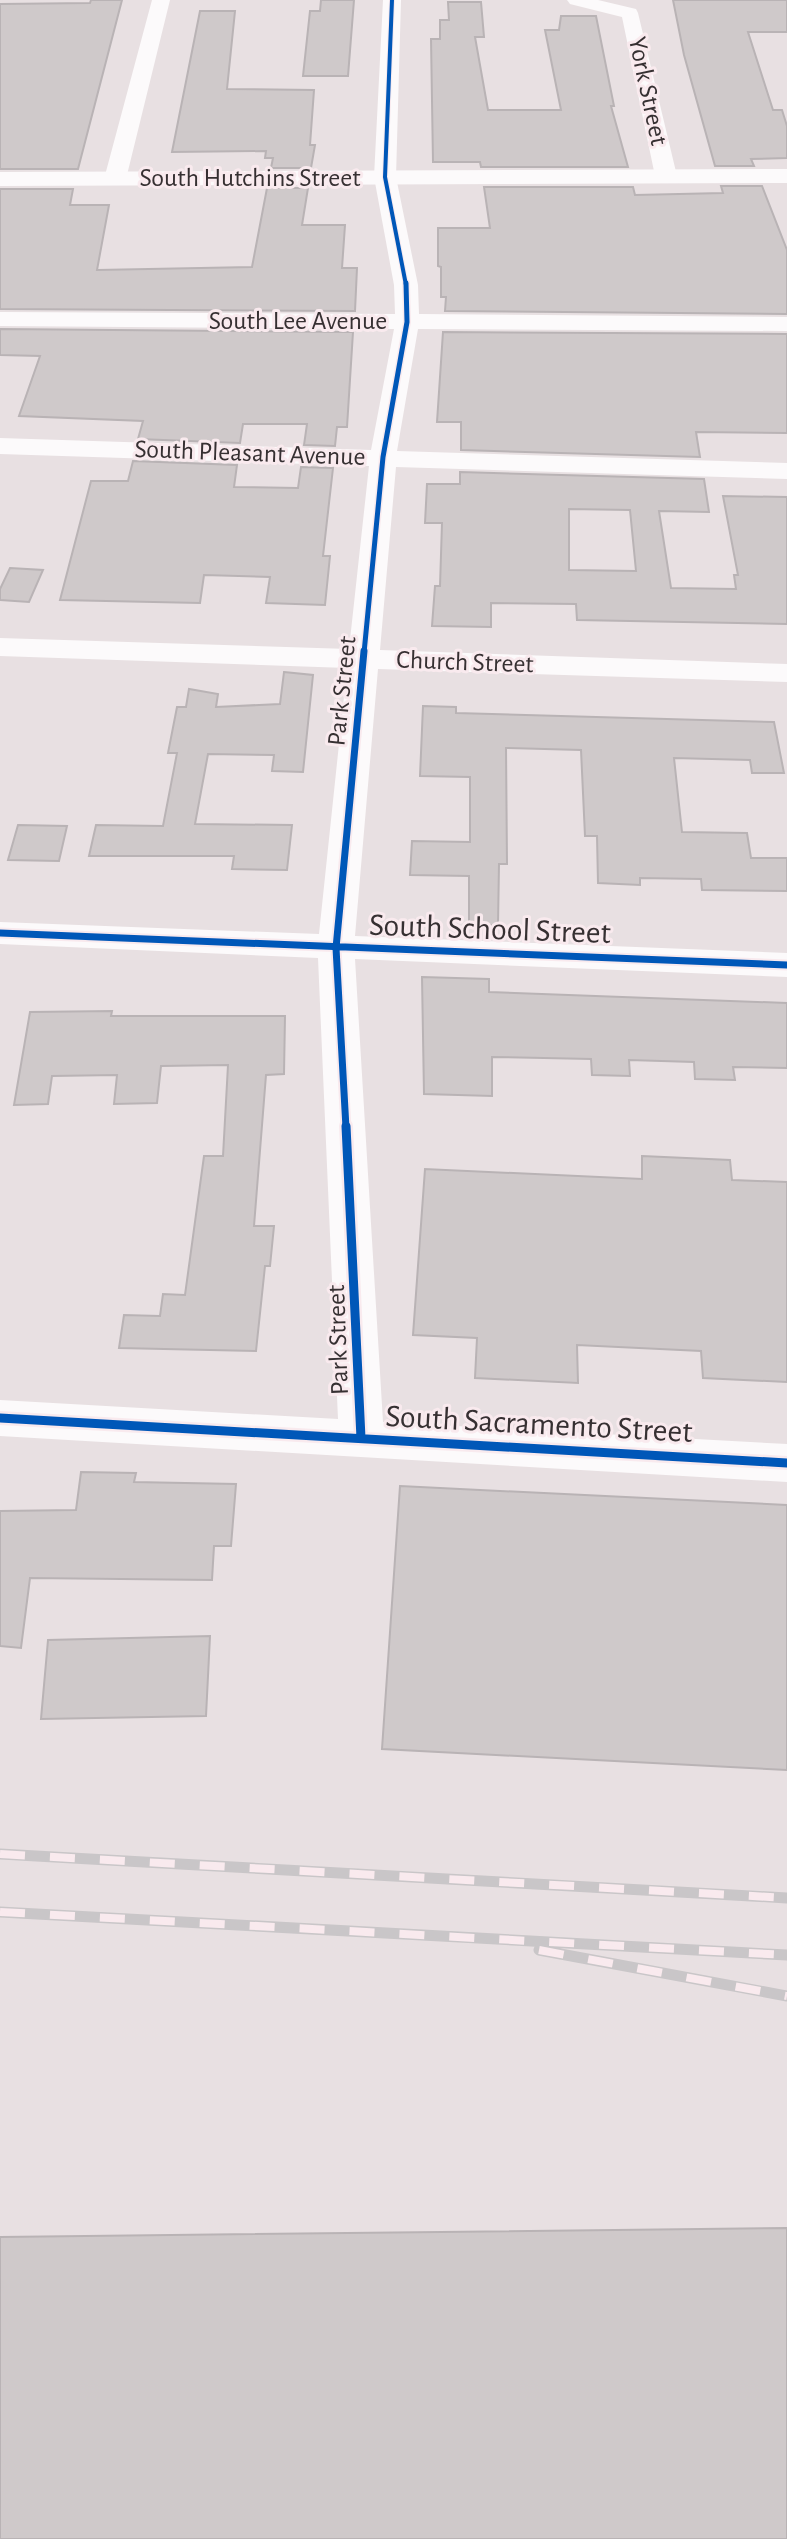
<svg xmlns="http://www.w3.org/2000/svg" width="787" height="2539" font-family="'Alegreya Sans',sans-serif">
<style>
.building{fill:#cfc9ca;stroke:#b9b3b5;stroke-width:2;fill-rule:evenodd}
.lines{fill:none;stroke-linecap:round;stroke-linejoin:round}
.minor{fill:#fcfafb;fill-rule:evenodd}
.major{fill:#fcfafb;fill-rule:evenodd}
.rail-casing{stroke:#c9c6c8;stroke-width:11}
.rail{stroke:#f9eaee;stroke-width:8;stroke-dasharray:25;stroke-linecap:butt}
.cycleway-far3-casing{stroke:#f9eaee;stroke-width:6}
.cycleway-far2-casing{stroke:#f9eaee;stroke-width:8}
.cycleway-far1-casing{stroke:#f9eaee;stroke-width:11}
.cycleway-casing{stroke:#f9eaee;stroke-width:14}
.cycleway-far3{stroke:#0057b8;stroke-width:4}
.cycleway-far2{stroke:#0057b8;stroke-width:5}
.cycleway-far1{stroke:#0057b8;stroke-width:7}
.cycleway{stroke:#0057b8;stroke-width:9}
.labels{text-anchor:middle;dominant-baseline:central;stroke-width:6;stroke-linejoin:round;paint-order:stroke}
.far-street-label{font-size:26px;fill:#363032;stroke:#f9eaee}
.street-label{font-size:32px;fill:#363032;stroke:#f9eaee}
</style>
<rect width="100%" height="100%" fill="#e8e0e2"/>
<path class="building" d="M91 0H122L78 169H0V4L90 3Z
M321 0H354L348 76H303L310 11H320Z
M673 0H787V32H748L773 110H782L787 126V158L751 159 754 166H715L684 55Z
M448 2H481L484 37H475L488 110H561L545 30H559L561 16H596L614 106H611L628 167H481L480 162H433L431 39H440V20H449Z
M200 11H235L227 89 314 90 310 145H315L311 168H271L273 158H265L266 151 172 152Z
M721 186H762L787 250V314L445 311 446 297H441V267L438 266V228H490L484 187H633L635 195 723 193Z
M267 188H308L302 225H345L342 268H357L355 311 0 309V189H73L70 205H109L97 270 252 267Z
M0 329 353 332 347 427H337L335 446 304 445 307 424H243L240 443 138 439 143 421 19 416 40 356 0 355Z
M443 332 787 334V433L696 432 700 457 461 450V422H437Z
M133 461 237 465 234 487 298 488 301 467 333 468 323 556H330L325 605 266 603 270 577 204 575 200 603 60 600 91 481H128Z
M460 472 704 479 709 512 659 511 671 588 736 589 734 575H738L723 496 787 497V624L577 620 576 604 491 603V627L432 626 435 586H440L442 523H425L427 484H460ZM569 509 630 510 636 571 569 570Z
M10 568 43 570 29 602 0 600V589Z
M284 672 313 675 303 772 272 771 274 755 208 754 195 824 292 825 287 870 232 869 234 856H89L96 825 163 826 177 753H168L177 707H186L189 689 218 694 216 707 280 704Z
M423 706 456 707V713L774 722 784 773H752L750 760 674 758 682 832 747 833 751 858H787V891L702 890 701 879 640 878V885L598 883 597 836H585L581 750 506 748 507 864H499L498 925H469V876L410 875 412 841 470 842V777L420 776Z
M18 825 67 826 59 861 8 860Z
M422 977 489 979V992L787 1003V1068L733 1067 735 1080 695 1079 694 1062 629 1060 630 1076 592 1075 591 1059 492 1057V1096L424 1094Z
M112 1011 111 1016H285L284 1074 266 1075 254 1226H274L270 1266H265L256 1351 119 1348 124 1315 160 1316 163 1294 185 1295 204 1156H223L228 1065 161 1066 157 1103 114 1104 117 1075 52 1076 48 1104 14 1105 30 1012Z
M642 1156 730 1160 732 1180 787 1182V1382L703 1378 701 1351 577 1345 578 1383 475 1378 477 1338 413 1335 425 1169 642 1179Z
M81 1472 136 1473 134 1482 236 1484 231 1546H214L212 1580 30 1578 21 1648 0 1646V1511L76 1510Z
M400 1486 787 1505V1770L382 1749Z
M210 1636 206 1716 41 1719 48 1640Z
M787 2228V2539H0V2237Z"/>
<g class="lines">
<path class="minor" d="M152 0H170L126 179 115 185 104 179Z
M383 0H401L396 177 418 285 419 314 787 317V331L418 329 397 451 787 463V479L396 467 380 650 787 664V682L378 669 355 936 787 953V977L355 959 383 1422 787 1444V1482L0 1436V1400L338 1419 318 958 0 944V922L319 934 347 668 0 656V638L349 649 369 466 0 454V438L371 450 394 329 0 326V312L395 314 394 285 374 177Z
M567 0H598L636 9 638 13 677 176 674 181 666 182 655 176 622 17 570 4Z"/>
<path class="major" d="M787 169V183L0 186V172Z"/>
<defs>
<path id="rail" d="M0 1854 787 1898
M0 1912 787 1955
M539 1950 787 1996"/>
</defs>
<use href="#rail" class="rail-casing"/>
<use href="#rail" class="rail"/>
<defs>
<path id="cycleway-far3" d="M392 0 385 177 406 285"/>
<path id="cycleway-far2" d="M364 653 383 457 407 322 406 283"/>
<path id="cycleway-far1" d="M0 933 787 965
M346 1128 336 948 364 651"/>
<path id="cycleway" d="M346 1126 361 1438
M0 1418 787 1463"/>
</defs>
<use href="#cycleway-far3" class="cycleway-far3-casing"/>
<use href="#cycleway-far2" class="cycleway-far2-casing"/>
<use href="#cycleway-far1" class="cycleway-far1-casing"/>
<use href="#cycleway" class="cycleway-casing"/>
<use href="#cycleway-far3" class="cycleway-far3"/>
<use href="#cycleway-far2" class="cycleway-far2"/>
<use href="#cycleway-far1" class="cycleway-far1"/>
<use href="#cycleway" class="cycleway"/>
</g>
<g class="labels">
<g class="far-street-label">
<text transform="translate(648 91) rotate(78)">York Street</text>
<text x="250" y="178">South Hutchins Street</text>
<text x="298" y="321">South Lee Avenue</text>
<text transform="translate(250 453) rotate(2)">South Pleasant Avenue</text>
<text transform="translate(465 662) rotate(2)">Church Street</text>
<text transform="translate(342 691) rotate(-84)">Park Street</text>
<text transform="translate(338 1340) rotate(-92)">Park Street</text>
</g>
<g class="street-label">
<text transform="translate(490 929) rotate(2)">South School Street</text>
<text transform="translate(539 1424) rotate(3)">South Sacramento Street</text>
</g>
</g>
</svg>
